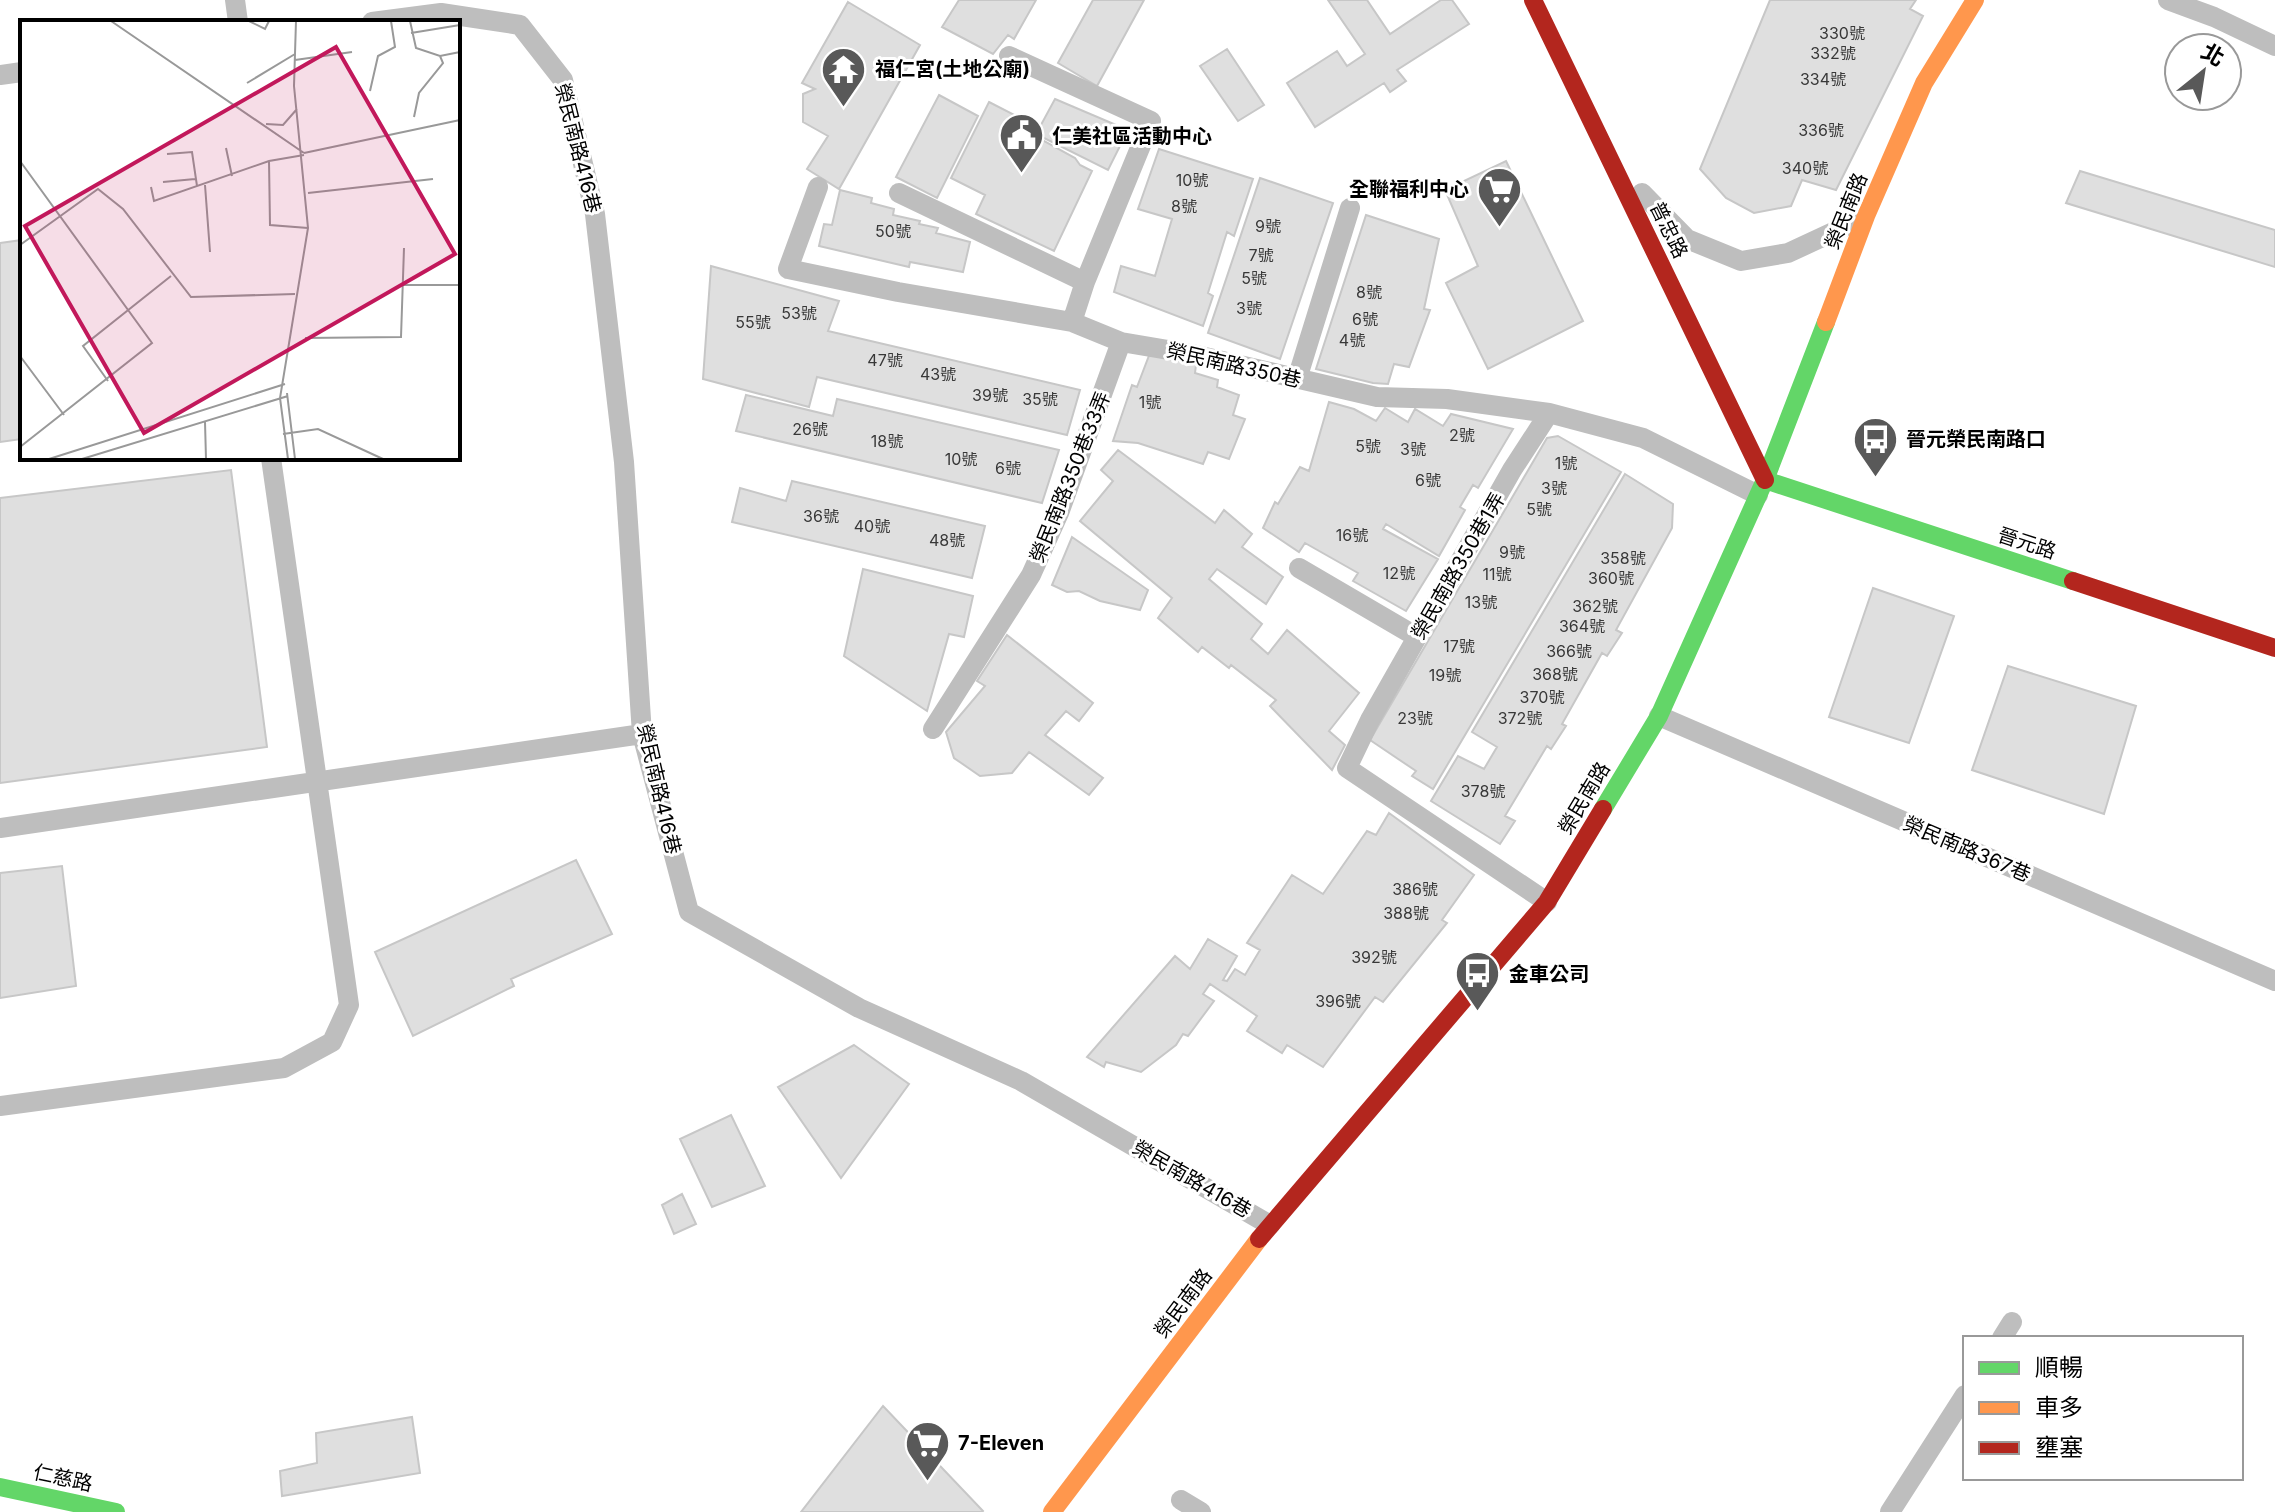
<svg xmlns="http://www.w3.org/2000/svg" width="2275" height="1512" font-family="Inter,'Noto Sans TC',sans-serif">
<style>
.building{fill:#dfdfdf;stroke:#c7c7c7;stroke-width:2}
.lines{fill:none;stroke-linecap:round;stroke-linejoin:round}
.lane{stroke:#bebebe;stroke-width:20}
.fast{stroke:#63d668;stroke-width:18}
.slow{stroke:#ff974d;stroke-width:18}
.jam{stroke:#b3261e;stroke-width:18}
.labels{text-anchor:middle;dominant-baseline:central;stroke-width:6;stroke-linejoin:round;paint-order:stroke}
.number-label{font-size:16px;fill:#383838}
.poi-label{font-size:20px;font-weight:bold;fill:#000;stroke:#fff;text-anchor:start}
.street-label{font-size:20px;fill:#000;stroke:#fff}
.inset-road{fill:none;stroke:#999;stroke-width:2}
.view{fill:#c2185b;fill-opacity:0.15;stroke:#c2185b;stroke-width:4}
.inset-edge{fill:none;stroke:#000;stroke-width:4}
</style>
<rect width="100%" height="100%" fill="#fff"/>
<path class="building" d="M959 0H1036L1014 39 1008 35 993 54 942 27Z
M1093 0H1144L1097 86 1058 63Z
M1328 0H1367L1390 34 1441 0H1452L1469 24 1397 70 1406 81 1390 92 1384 83 1315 127 1287 83 1337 51 1347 66 1365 54Z
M1770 0H1916L1910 9 1923 16 1836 190 1802 180 1791 206 1754 213 1726 198 1700 169Z
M848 2 920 45 839 189 807 169 828 136 803 122V94L815 89 802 83Z
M1227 49 1264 105 1238 121 1200 66Z
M939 95 978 116 937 198 896 177Z
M1055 99 1128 130 1108 170 1036 134Z
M989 102 1038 127 1033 135 1075 158 1080 165 1092 171 1054 251 976 214 985 195 951 178Z
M1159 149 1253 179 1234 236 1227 232 1208 293 1213 296 1203 326 1114 292 1121 266 1155 276 1172 219 1138 209Z
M1506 161 1583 321 1488 369 1446 283 1478 266 1445 190Z
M2080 171 2275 230V267L2066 203Z
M1260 178 1333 203 1280 359 1208 333Z
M840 190 872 198 871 203 894 209 893 215 920 221 919 224 938 228 936 233 970 242 963 272 910 262 909 267 819 246 824 224 832 225Z
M1366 215 1439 239 1424 309 1430 310 1409 367 1394 364 1388 384 1373 383 1316 369Z
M22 240V439L0 442V243Z
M711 266 839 301 828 331 1080 390 1067 435 817 377 809 407 703 379Z
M1150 353 1196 365 1195 373 1218 380 1217 387 1239 395 1233 415 1245 419 1229 459 1208 452 1203 464 1138 443 1113 441 1132 385 1137 387Z
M746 395 833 416 837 399 1059 450 1042 503 736 431Z
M1329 402 1354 409 1376 421 1385 408 1408 422 1415 409 1443 426 1451 414 1513 429 1478 488 1473 485 1460 507 1465 510 1439 556 1386 524 1383 529 1438 559 1406 611 1353 581 1358 573 1305 543 1299 552 1263 528 1275 502 1278 504 1300 467 1309 471Z
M1558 436 1621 472 1433 789 1412 776 1416 771 1370 740 1547 438Z
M1118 450 1215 523 1224 510 1252 534 1242 547 1283 577 1266 604 1217 569 1209 579 1262 624 1251 639 1268 654 1287 630 1359 693 1329 731 1345 745 1332 770 1270 706 1276 700 1231 665 1229 668 1202 647 1198 652 1158 618 1172 598 1080 521 1113 481 1101 470Z
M231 470 267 747 0 783V498Z
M1625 474 1673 504 1672 528 1616 630 1622 633 1607 656 1602 653 1562 724 1566 726 1551 749 1547 746 1505 816 1515 821 1500 844 1431 801 1458 756 1484 769 1497 747 1472 732Z
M792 481 985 526 972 578 732 522 740 488 786 501Z
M1072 537 1148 590 1140 610 1100 601 1079 591 1067 592 1052 585Z
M863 569 973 596 964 637 949 634 927 711 844 656Z
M1873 588 1954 616 1909 743 1829 717Z
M1007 635 1093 703 1079 721 1066 711 1045 735 1103 778 1089 795 1029 752 1012 773 980 776 954 758 946 732 985 686 977 681Z
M2008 666 2136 706 2104 814 1972 770Z
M1389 813 1474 875 1442 920 1447 923 1383 1002 1375 997 1323 1067 1287 1045 1282 1053 1247 1031 1257 1016 1210 984 1203 994 1214 1001 1188 1036 1183 1034 1176 1045 1141 1072 1106 1062 1104 1067 1087 1057 1175 956 1190 969 1208 939 1237 956 1223 980 1227 981 1235 969 1245 975 1260 950 1247 943 1292 875 1323 894 1367 831 1376 835Z
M576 860 612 934 511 979 514 986 413 1036 375 952Z
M62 866 76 986 0 998V873Z
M854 1045 909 1084 841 1178 778 1087Z
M731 1115 765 1186 712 1207 680 1139Z
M682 1194 696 1224 674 1234 662 1205Z
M883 1406 983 1511 982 1512H801Z
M412 1417 420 1473 282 1496 280 1471 317 1463 316 1433Z"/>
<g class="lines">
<path class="lane" d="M235 0 238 22
M2168 0 2214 17 2275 46
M372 22 441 13 520 25 563 80 595 214 624 462 642 734 689 912 859 1008 1021 1081 1270 1225
M1009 56 1151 121 1085 282 1072 322
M0 75 22 72
M818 187 788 269 898 292 1072 322 1121 342 1192 354 1377 397 1447 399 1549 413 1643 438 1758 495
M899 193 1085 282
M1642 193 1687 239 1741 261 1788 253 1859 220
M1297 379 1350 208
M1299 568 1417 637
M1659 716 2275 981
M933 729 1031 575 1059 513 1121 342
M0 828 642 734
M1547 902 1347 768 1370 720 1512 470 1549 413
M0 1106 284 1068 332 1042 349 1005 271 458
M2002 1338 2012 1322
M1181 1500 1201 1512
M1890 1512 1965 1395"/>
<path class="fast" d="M1765 480 2073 581
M1603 809 1659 716 1765 480 1826 322
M0 1487 116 1512"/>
<path class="slow" d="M1826 322 1866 216 1924 83 1975 0
M1052 1512 1259 1239"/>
<path class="jam" d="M1533 0 1765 480
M2073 581 2275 648
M1259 1239 1547 902 1603 809"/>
</g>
<defs>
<symbol id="temple-pin" viewBox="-11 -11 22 30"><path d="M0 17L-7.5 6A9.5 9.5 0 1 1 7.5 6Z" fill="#595959" stroke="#fff"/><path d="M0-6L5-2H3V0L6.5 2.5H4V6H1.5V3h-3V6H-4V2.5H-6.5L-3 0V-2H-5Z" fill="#fff"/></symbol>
<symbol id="civic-pin" viewBox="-11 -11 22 30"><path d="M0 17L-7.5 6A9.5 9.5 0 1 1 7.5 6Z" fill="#595959" stroke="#fff"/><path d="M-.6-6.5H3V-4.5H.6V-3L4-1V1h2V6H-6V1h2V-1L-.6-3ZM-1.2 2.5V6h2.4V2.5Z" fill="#fff"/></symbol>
<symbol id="supermarket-pin" viewBox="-11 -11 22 30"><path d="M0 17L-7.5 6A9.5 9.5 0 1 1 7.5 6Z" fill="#595959" stroke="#fff"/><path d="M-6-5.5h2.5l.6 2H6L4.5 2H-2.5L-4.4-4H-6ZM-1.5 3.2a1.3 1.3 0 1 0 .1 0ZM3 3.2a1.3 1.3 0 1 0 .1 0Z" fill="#fff"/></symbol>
<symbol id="bus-pin" viewBox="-11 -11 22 30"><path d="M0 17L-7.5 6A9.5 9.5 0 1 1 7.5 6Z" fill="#595959" stroke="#fff"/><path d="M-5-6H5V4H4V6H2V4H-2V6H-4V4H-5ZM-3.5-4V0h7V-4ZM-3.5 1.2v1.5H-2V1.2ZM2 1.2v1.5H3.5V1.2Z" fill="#fff"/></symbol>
</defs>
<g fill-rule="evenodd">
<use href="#temple-pin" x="818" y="44" width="51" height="69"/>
<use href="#civic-pin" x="996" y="110" width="51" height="69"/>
<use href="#supermarket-pin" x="1474" y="164" width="51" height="69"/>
<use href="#bus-pin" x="1850" y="414" width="51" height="69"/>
<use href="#bus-pin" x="1452" y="948" width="51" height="69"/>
<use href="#supermarket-pin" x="902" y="1418" width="51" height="69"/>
</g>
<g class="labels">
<g class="number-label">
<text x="1842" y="33">330號</text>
<text x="1833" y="53">332號</text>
<text x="1823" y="79">334號</text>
<text x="1821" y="130">336號</text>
<text x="1805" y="168">340號</text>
<text x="1192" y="180">10號</text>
<text x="1184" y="206">8號</text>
<text x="1268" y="226">9號</text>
<text x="893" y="231">50號</text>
<text x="1261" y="255">7號</text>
<text x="1254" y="278">5號</text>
<text x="1369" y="292">8號</text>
<text x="1249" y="308">3號</text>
<text x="799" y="313">53號</text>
<text x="1365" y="319">6號</text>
<text x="753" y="322">55號</text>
<text x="1352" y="340">4號</text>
<text x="885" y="360">47號</text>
<text x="938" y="374">43號</text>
<text x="990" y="395">39號</text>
<text x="1040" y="399">35號</text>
<text x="1150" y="402">1號</text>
<text x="810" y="429">26號</text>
<text x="1462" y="435">2號</text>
<text x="887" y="441">18號</text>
<text x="1368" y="446">5號</text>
<text x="1413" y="449">3號</text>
<text x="961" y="459">10號</text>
<text x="1566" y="463">1號</text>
<text x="1008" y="468">6號</text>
<text x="1428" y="480">6號</text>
<text x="1554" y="488">3號</text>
<text x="1539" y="509">5號</text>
<text x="821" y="516">36號</text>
<text x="872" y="526">40號</text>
<text x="1352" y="535">16號</text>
<text x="947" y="540">48號</text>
<text x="1512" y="552">9號</text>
<text x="1623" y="558">358號</text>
<text x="1399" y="573">12號</text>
<text x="1497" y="574">11號</text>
<text x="1611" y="578">360號</text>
<text x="1481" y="602">13號</text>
<text x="1595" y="606">362號</text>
<text x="1582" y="626">364號</text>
<text x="1459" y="646">17號</text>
<text x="1569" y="651">366號</text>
<text x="1555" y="674">368號</text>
<text x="1445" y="675">19號</text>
<text x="1542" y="697">370號</text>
<text x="1415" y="718">23號</text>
<text x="1520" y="718">372號</text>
<text x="1483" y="791">378號</text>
<text x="1415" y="889">386號</text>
<text x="1406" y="913">388號</text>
<text x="1374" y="957">392號</text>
<text x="1338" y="1001">396號</text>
</g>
<g class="poi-label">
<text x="875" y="69">福仁宮(土地公廟)</text>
<text x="1052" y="136">仁美社區活動中心</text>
<text x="1469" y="189" text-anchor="end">全聯福利中心</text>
<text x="1906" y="439">晉元榮民南路口</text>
<text x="1509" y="974">金車公司</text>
<text x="958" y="1443">7-Eleven</text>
</g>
<g class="street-label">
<text transform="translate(578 148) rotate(76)">榮民南路416巷</text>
<text transform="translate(1846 211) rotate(-68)">榮民南路</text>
<text transform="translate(1669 230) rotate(64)">普忠路</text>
<text transform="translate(1234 365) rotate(13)">榮民南路350巷</text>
<text transform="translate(1070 477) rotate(-68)">榮民南路350巷33弄</text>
<text transform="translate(2027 543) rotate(18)">晉元路</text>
<text transform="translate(1458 566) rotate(-60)">榮民南路350巷1弄</text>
<text transform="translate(659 789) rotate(77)">榮民南路416巷</text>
<text transform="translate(1584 798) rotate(-59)">榮民南路</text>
<text transform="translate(1967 849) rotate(23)">榮民南路367巷</text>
<text transform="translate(1192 1179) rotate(30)">榮民南路416巷</text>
<text transform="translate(1183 1303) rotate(-53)">榮民南路</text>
<text transform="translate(63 1478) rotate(12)">仁慈路</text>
</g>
</g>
<g transform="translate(20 20)">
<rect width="440" height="440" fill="#fff"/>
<path class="inset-road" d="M91 1 284 133M229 1 245 9 249 1M390 1 396 28 420 36 440 32M391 13 440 5M275 40 332 32M227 63 275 34M350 71 358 36 375 27 371 1M394 97 399 73 423 43 420 36M246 104 263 105 277 89M206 128 212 156M284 133 440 100M147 134 172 132 177 166M0 141 132 323 0 427M249 141 250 205 288 208M143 162 175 159M185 165 190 232M131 167 134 181 249 141 284 135M288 173 413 159M0 225 78 169 103 189 171 277 275 274M383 265H440M285 318 381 317 384 228M0 336 44 395M88 361 63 326 151 256M267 373 275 439M185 402 186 439M263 414 298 409 363 439M29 439 265 364M62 439 268 376M268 439 260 378 288 208 274 66 276 1"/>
<path class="view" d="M316 27 435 234 124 413 5 206Z"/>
<rect width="440" height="440" class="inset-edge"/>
</g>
<rect x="1963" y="1336" width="280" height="144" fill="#ffffff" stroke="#999999" stroke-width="2"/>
<rect x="1979" y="1362" width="40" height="12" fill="#63d668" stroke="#999999" stroke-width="2"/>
<text x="2035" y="1376" font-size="24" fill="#000000">順暢</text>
<rect x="1979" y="1402" width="40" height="12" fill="#ff974d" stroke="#999999" stroke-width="2"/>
<text x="2035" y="1416" font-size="24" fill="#000000">車多</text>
<rect x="1979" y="1442" width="40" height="12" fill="#b3261e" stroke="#999999" stroke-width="2"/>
<text x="2035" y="1456" font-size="24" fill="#000000">壅塞</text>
<g transform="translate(2203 72) rotate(30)"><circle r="38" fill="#ffffff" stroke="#999999" stroke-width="2"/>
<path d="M0-6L14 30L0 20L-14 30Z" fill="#595959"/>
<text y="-12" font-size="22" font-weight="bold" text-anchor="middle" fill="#000000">北</text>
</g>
</svg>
